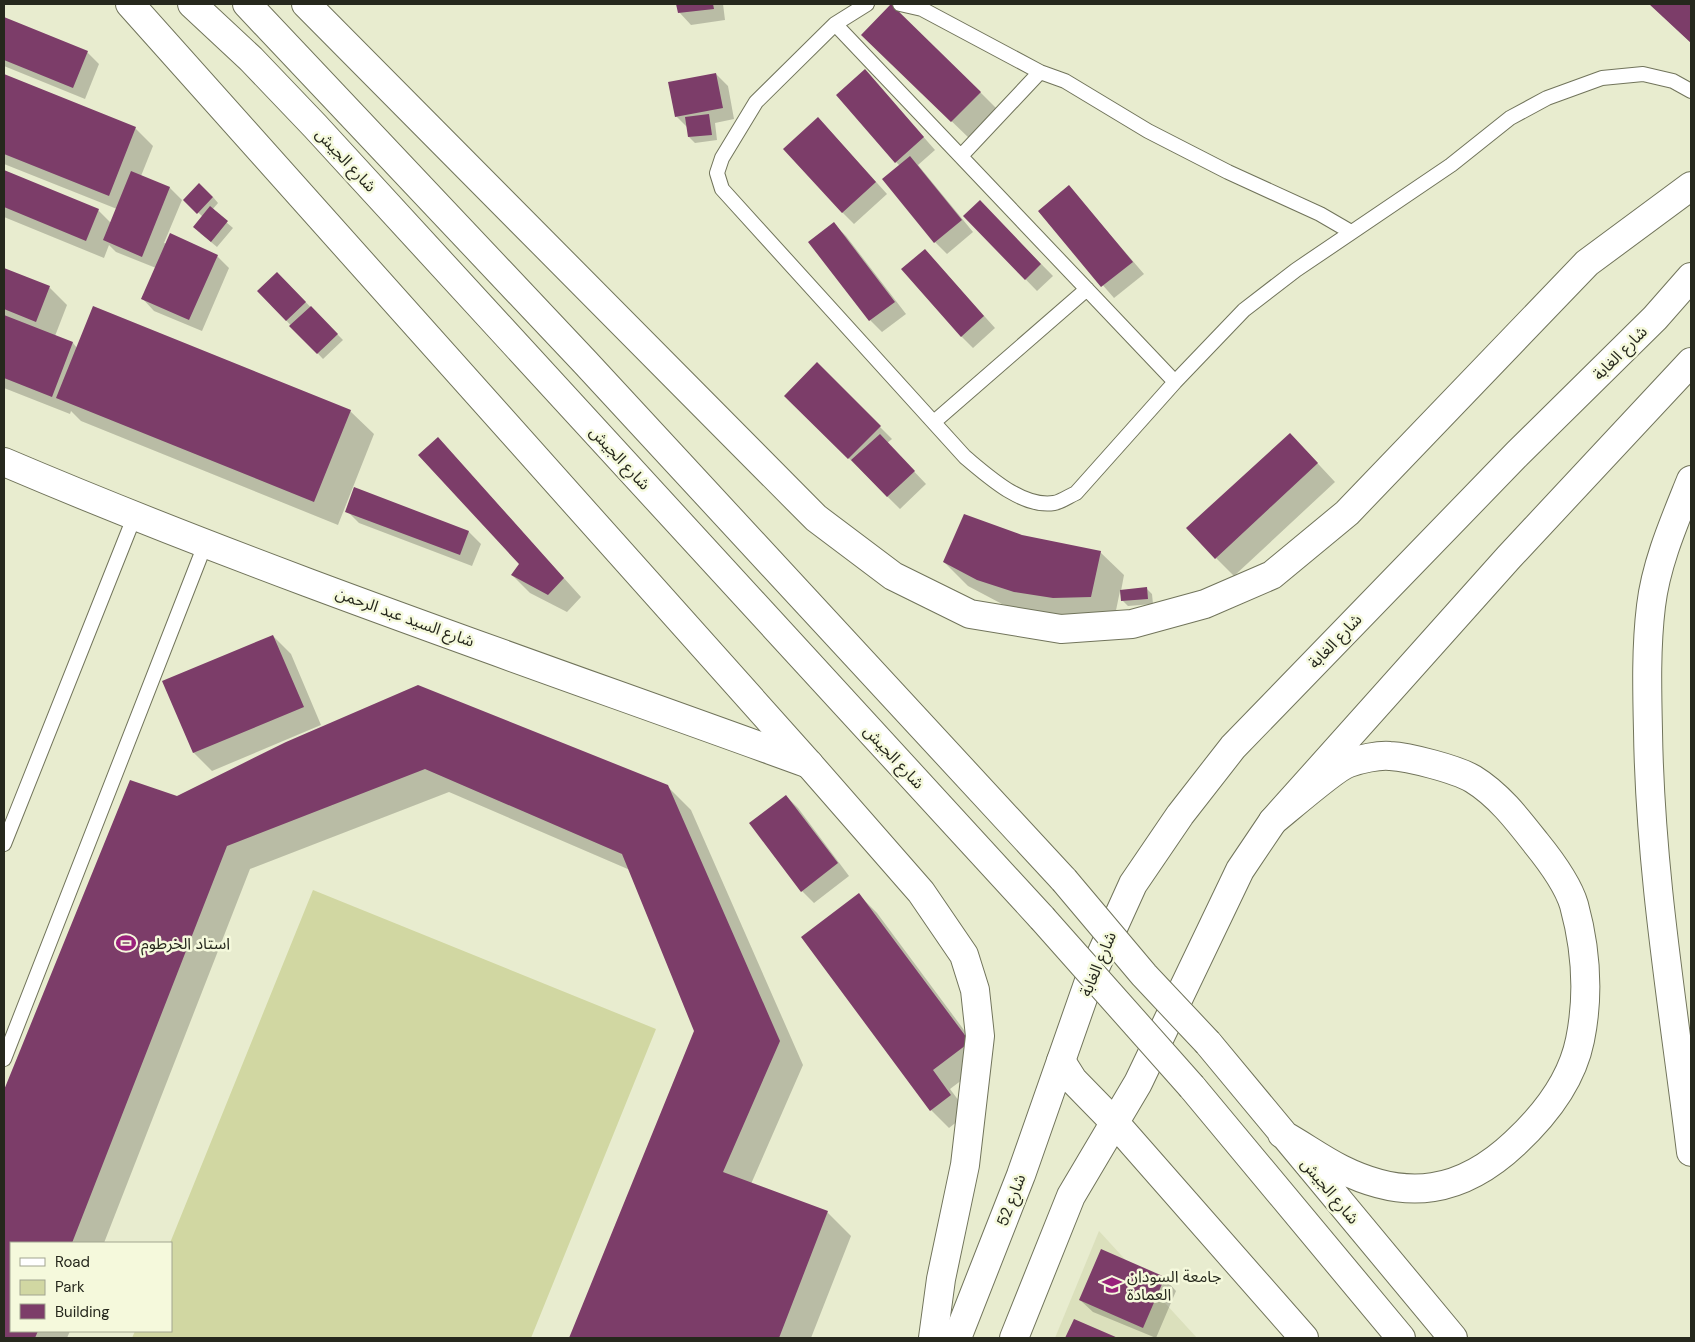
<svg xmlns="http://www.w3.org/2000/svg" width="1695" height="1342" font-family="'DM Sans','Noto Sans Arabic',sans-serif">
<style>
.built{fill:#dbe0bc}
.green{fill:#d1d7a2}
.shadow{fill:#0003}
.building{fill:#7c3d69}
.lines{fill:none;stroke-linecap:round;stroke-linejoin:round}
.lane-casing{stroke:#71745b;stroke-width:16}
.secondary-casing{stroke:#71745b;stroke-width:30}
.highway-casing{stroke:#71745b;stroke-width:30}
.lane{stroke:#fff;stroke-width:14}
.secondary{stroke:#fff;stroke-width:28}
.highway{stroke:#fff;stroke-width:28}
.highway-bridge-casing{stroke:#71745b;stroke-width:30;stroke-linecap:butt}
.highway-bridge{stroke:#fff;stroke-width:28}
.labels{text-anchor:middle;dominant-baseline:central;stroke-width:5;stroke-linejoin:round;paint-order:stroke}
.street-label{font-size:16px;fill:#26281d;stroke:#f5f9dc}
.poi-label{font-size:16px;fill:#26281d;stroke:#f5f9dc;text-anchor:start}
</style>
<rect width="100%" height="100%" fill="#e8eccf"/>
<path class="built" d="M1099 1231 1197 1338H1055Z"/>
<path class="green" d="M313 890 656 1029 531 1338H132L135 1331H171L170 1243Z"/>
<path class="shadow" d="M678 4H723L725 20 691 25 679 12Z
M1650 4H1691V43Z
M4 19 87 52 99 64 85 99 4 66Z
M881 53 980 92 998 110 970 139Z
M716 74 728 86 734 119 715 123 717 140 695 143 689 137 688 128 676 116Z
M4 76 135 128 153 146 141 176 170 188 182 200 164 243 217 256 229 268 202 331 154 311 142 298 156 268 116 252 109 245 104 258 4 217V172L98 210 111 223 117 209 4 164Z
M876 83 935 150 918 165 973 232 947 254 935 242 900 166 896 162Z
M830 131 887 194 854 224 842 212Z
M1069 187 1144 274 1114 298 1039 212Z
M213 197 218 203 212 210 233 228 217 247 200 233 203 217 185 200Z
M992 214 1053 276 1037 291 964 216Z
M834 224 846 236 906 314 882 332 870 320Z
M925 250 995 328 973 348 961 336Z
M4 269 49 287 67 305 55 336 73 343 77 348 350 411 374 434 338 525 81 421 71 411 70 414 4 388Z
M277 273 343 340 323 359 258 291Z
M817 364 892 439 887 443 926 484 900 509 786 396Z
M1307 452 1335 482 1234 576 1216 558Z
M455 457 581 597 567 612 530 593 512 575 520 564Z
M355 489 469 532 481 544 472 566 359 523 347 511Z
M1022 536 1100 552 1124 575 1121 591 1146 588 1152 594 1153 604 1128 606 1122 600 1120 591 1114 620 1038 616 1002 604 968 586 944 562Z
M273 636 291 654 321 725 212 771 194 753 164 681Z
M287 743 667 786 691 810 803 1065 751 1184 827 1212 851 1236 811 1338H570L696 1031 630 870 449 792 250 869 104 1243H11V1331H70L67 1338H4V1094L131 782 177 797Z
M786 796 798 808 849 876 814 903 802 891Z
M859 895 877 913 987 1061 950 1089 968 1113 949 1128 931 1110Z
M1164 1278 1176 1291 1156 1338 1093 1312 1080 1300Z"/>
<path class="building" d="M676 4H713L714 9 678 13Z
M891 4 981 92 951 122 861 35Z
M1649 4H1691V43Z
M4 17 88 51 73 88 4 60Z
M865 69 924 137 895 163 836 95Z
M716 73 723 108 675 117 668 82Z
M4 74 136 127 109 196 4 154Z
M709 114 712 135 688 137 685 117Z
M818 117 876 182 842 213 783 149Z
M910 156 962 220 934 243 882 179Z
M4 170 99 209 86 241 4 207Z
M131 171 170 187 142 257 103 240Z
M199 183 213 197 197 214 183 200Z
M1069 185 1133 262 1101 287 1038 211Z
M980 200 1041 264 1025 280 963 216Z
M210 206 228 221 211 242 193 227Z
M834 222 895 302 869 321 808 242Z
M170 233 218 255 189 320 141 299Z
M925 249 984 316 961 337 901 269Z
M4 268 50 286 36 322 4 309Z
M277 272 306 302 286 321 257 291Z
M93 306 351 410 314 502 56 398Z
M311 306 338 334 317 354 289 326Z
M4 315 73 342 52 397 4 378Z
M817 362 881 426 848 459 784 396Z
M1290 433 1318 463 1215 559 1186 528Z
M880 434 915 471 887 497 851 460Z
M438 437 564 578 548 595 511 575 519 564 418 455Z
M354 487 469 531 460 555 345 512Z
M964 514 1022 535 1101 551 1091 597 1053 598 1014 592 977 580 943 562Z
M1147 587 1148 599 1121 601 1120 590Z
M273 635 304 707 193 753 162 681Z
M418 685 668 785 780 1041 723 1172 828 1211 779 1338H569L694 1031 622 854 425 769 227 846 72 1243H11V1331H38L35 1338H4V1090L130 780 177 796 286 742Z
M786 795 838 863 801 892 749 823Z
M859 893 970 1042 933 1070 951 1095 930 1111 801 937Z
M1101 1249 1165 1277 1143 1328 1079 1300Z
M1074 1319 1118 1338H1065Z"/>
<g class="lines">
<defs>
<path id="lane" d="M867 4 835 24 756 102 722 158 717 173 722 189 965 457C988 476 1022 508 1054 503 1061 502 1069 496 1076 493L1175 382 1244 310 1296 270 1451 165 1510 118 1547 98 1602 78 1643 74 1673 81 1691 91
M900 4 922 9 1040 72 1065 81 1148 131 1228 172 1320 214 1351 232
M835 24 1175 382
M961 156 1040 72
M934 422 1087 289
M4 844 135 515
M4 1059 206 542"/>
<path id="secondary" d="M4 462C267 574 540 666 809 764
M957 1338 1021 1175 1089 981 1133 884 1180 815 1233 747 1518 453 1655 318 1691 277
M1014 1338 1071 1196 1138 1083 1240 870 1273 821 1509 557 1691 362"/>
<path id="highway" d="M130 4 809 764 921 892 964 955 975 990 980 1036 965 1165 941 1279 933 1338
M192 4 251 59 315 126 1042 918
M247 4 585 362 1064 880
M306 4 816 518 893 576 970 614 1061 629 1132 624 1205 604 1272 575 1347 513 1587 263 1691 186
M1691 480C1675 520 1656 563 1651 606 1646 647 1647 689 1648 731 1650 872 1674 1012 1691 1152
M1273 821C1288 809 1336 767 1349 763 1360 759 1378 755 1390 756 1409 757 1456 769 1473 779 1499 795 1518 820 1536 843 1549 859 1568 885 1574 905 1586 949 1589 996 1580 1040 1572 1080 1544 1116 1515 1143 1462 1193 1407 1202 1341 1169 1321 1159 1302 1145 1282 1134
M1208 1043 1453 1338
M1061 1061 1073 1080 1116 1124 1304 1338
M1192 1087 1401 1338"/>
</defs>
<use href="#lane" class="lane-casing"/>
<use href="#secondary" class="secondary-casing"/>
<use href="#highway" class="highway-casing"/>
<use href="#lane" class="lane"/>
<use href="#secondary" class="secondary"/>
<use href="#highway" class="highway"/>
<defs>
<path id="highway-bridge" d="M1064 880 1144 975 1208 1043
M1042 918 1192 1087"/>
</defs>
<use href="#highway-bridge" class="highway-bridge-casing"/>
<use href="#highway-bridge" class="highway-bridge"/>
</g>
<defs>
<symbol id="stadium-bare" viewBox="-9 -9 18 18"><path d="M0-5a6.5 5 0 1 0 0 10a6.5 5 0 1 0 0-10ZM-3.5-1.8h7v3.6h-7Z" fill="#99217b" stroke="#f5f9dc" stroke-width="2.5" paint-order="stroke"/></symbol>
<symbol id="university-bare" viewBox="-9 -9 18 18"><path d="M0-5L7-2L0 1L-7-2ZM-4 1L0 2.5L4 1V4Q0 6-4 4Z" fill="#99217b" stroke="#f5f9dc" stroke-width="2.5" paint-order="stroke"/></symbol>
</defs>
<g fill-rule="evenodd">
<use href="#stadium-bare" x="112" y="929" width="28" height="28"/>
<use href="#university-bare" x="1098" y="1271" width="28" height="28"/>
</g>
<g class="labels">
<g class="street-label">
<text transform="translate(346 160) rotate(47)">شارع الجيش</text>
<text transform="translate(1620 353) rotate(-45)">شارع الغابة</text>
<text transform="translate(620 458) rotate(47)">شارع الجيش</text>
<text transform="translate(405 617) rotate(20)">شارع السيد عبد الرحمن</text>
<text transform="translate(1335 641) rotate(-46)">شارع الغابة</text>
<text transform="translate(894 757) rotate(47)">شارع الجيش</text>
<text transform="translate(1098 964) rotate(-67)">شارع الغابة</text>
<text transform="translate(1330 1191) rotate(50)">شارع الجيش</text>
<text transform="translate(1011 1200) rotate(-69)">شارع 52</text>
</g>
<g class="poi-label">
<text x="141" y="943">استاد الخرطوم</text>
<text x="1127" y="1276">جامعة السودان<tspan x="1127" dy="18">العمادة</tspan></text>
</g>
</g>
<rect width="1695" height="1342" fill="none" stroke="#26281d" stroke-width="10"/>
<rect x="10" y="1242" width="162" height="90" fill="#f5f9dc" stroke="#a2a590"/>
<rect x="20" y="1258" width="25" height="8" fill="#ffffff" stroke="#a2a590"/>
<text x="55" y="1267" font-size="15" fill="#26281d">Road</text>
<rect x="20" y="1280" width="25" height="15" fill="#d1d7a2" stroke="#a2a590"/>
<text x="55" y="1292" font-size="15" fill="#26281d">Park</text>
<rect x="20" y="1304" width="25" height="15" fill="#7c3d69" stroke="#a2a590"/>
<text x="55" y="1317" font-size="15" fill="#26281d">Building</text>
</svg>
